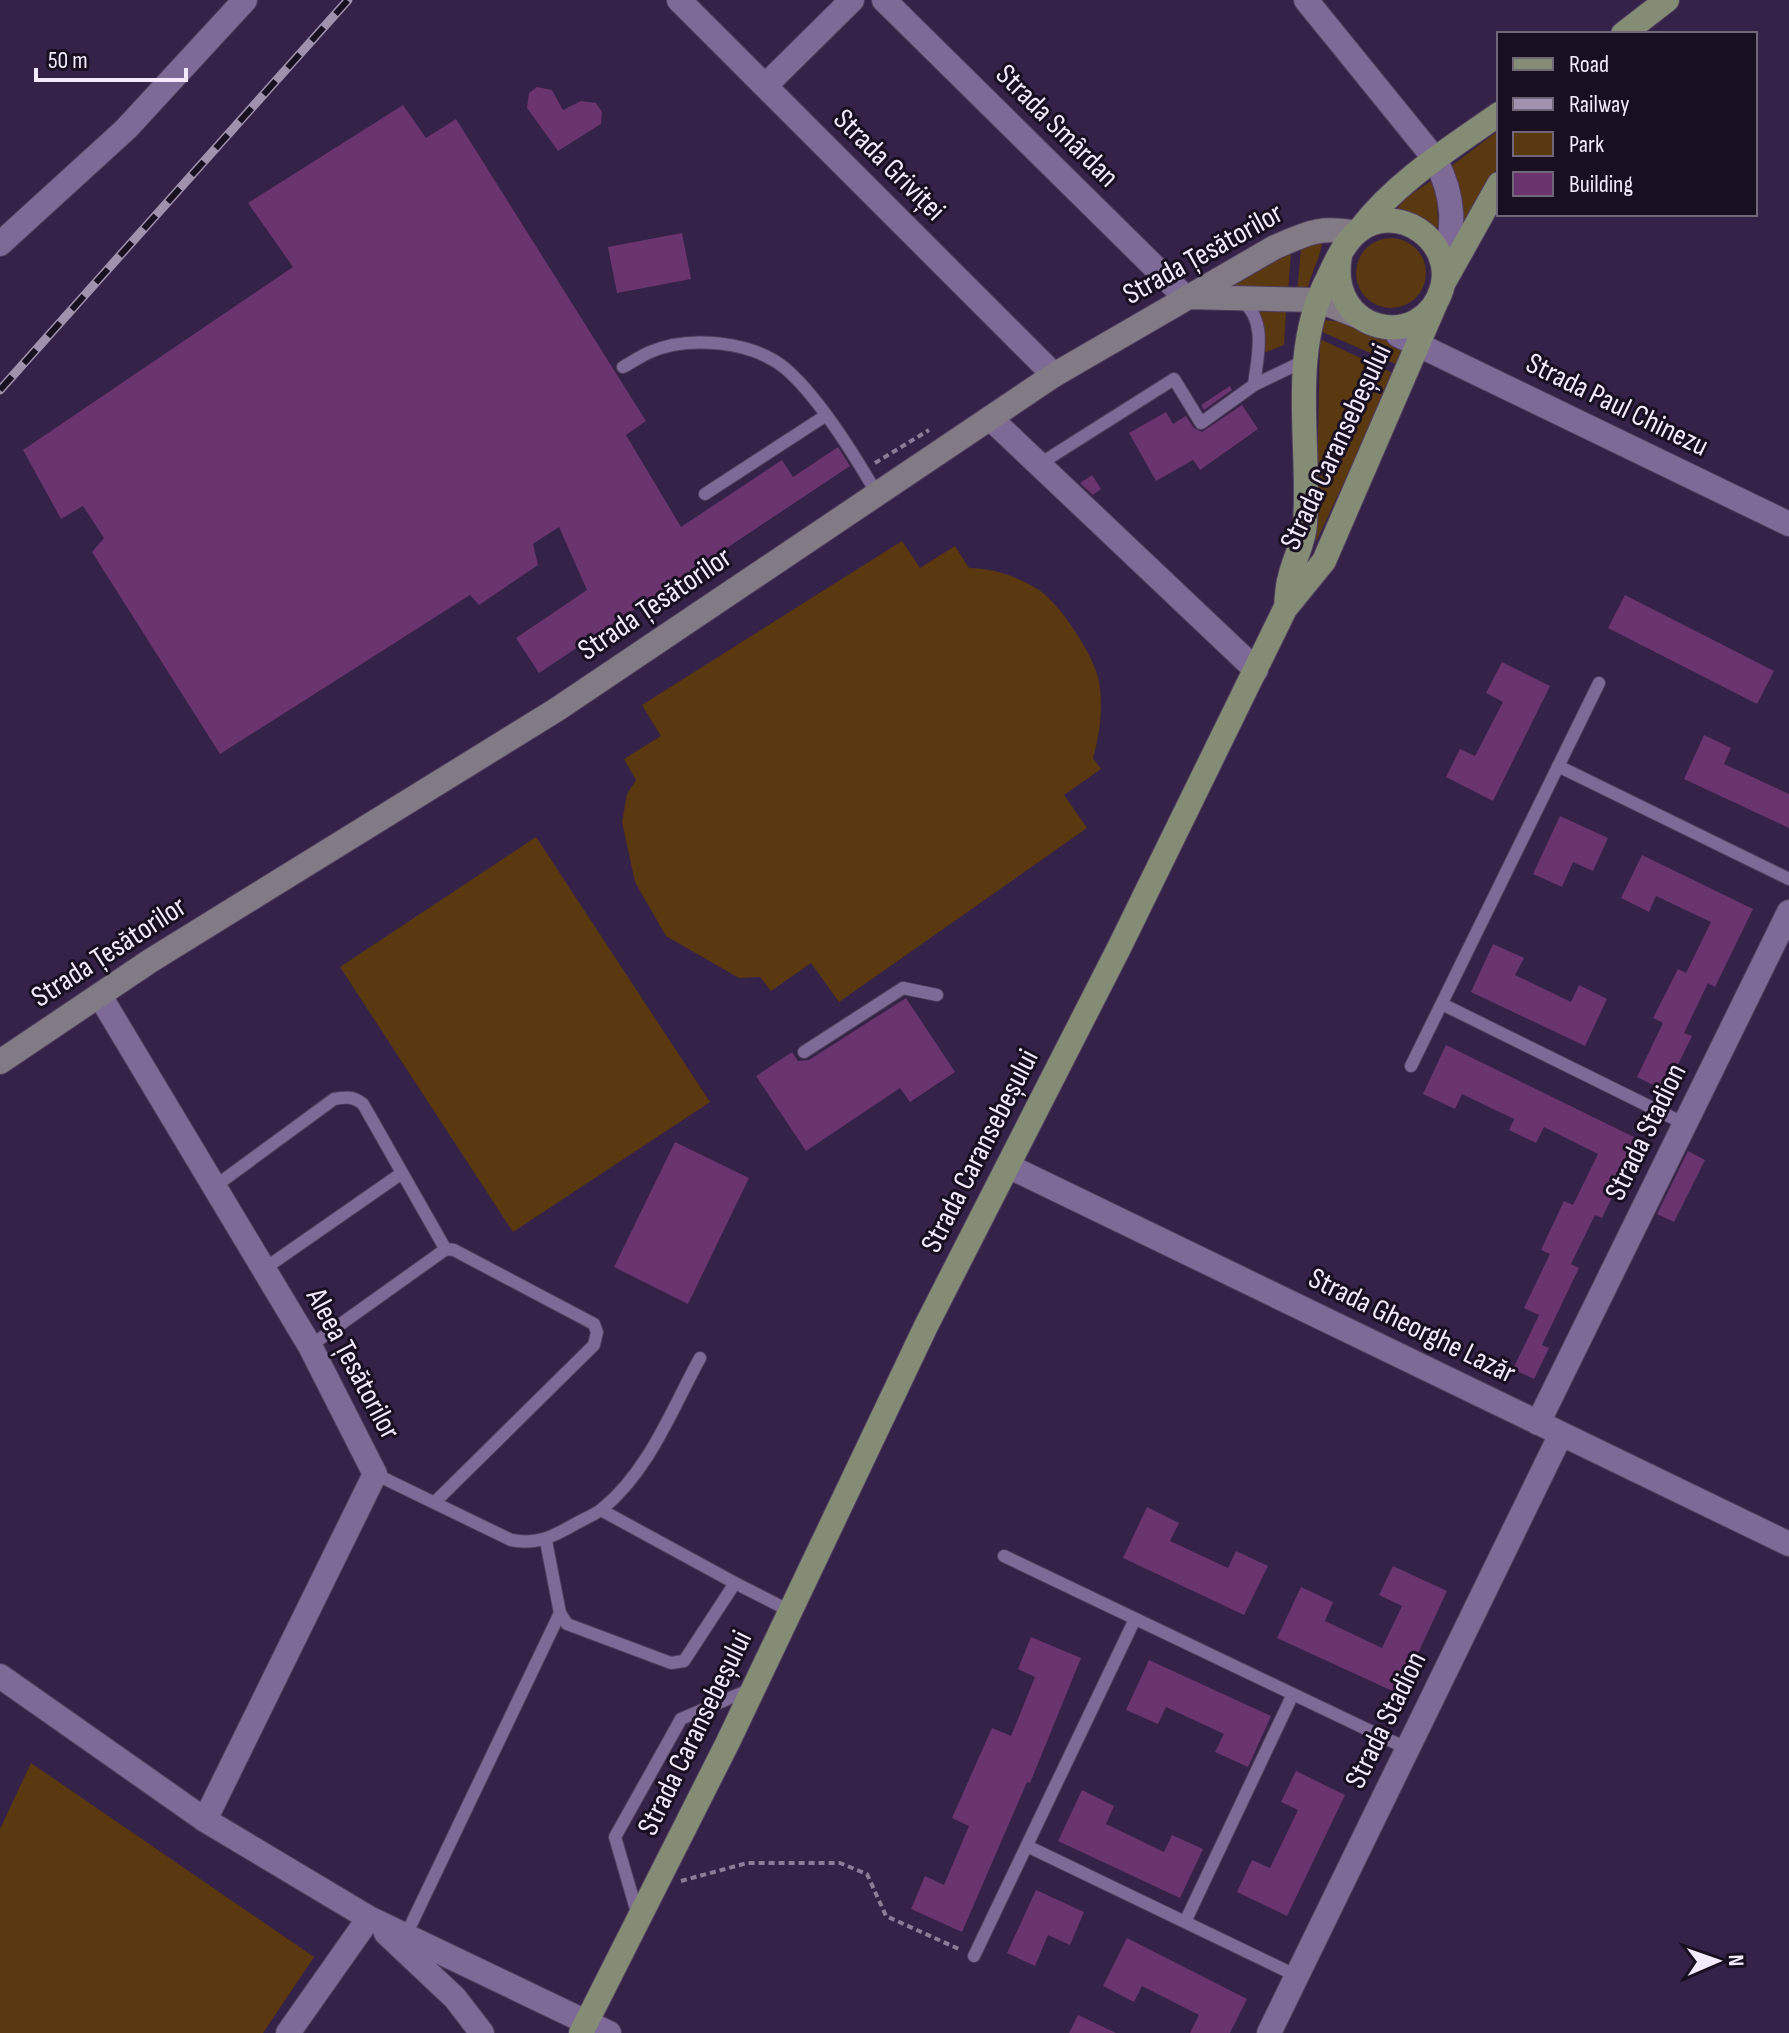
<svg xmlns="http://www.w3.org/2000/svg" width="1789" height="2033" font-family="'Sofia Sans Condensed',sans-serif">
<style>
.green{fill:#5a3810}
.building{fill:#6a346e}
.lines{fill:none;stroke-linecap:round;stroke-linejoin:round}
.service-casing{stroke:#503f5f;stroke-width:14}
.minor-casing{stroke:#503f5f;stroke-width:26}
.secondary-casing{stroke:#503f5f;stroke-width:26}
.primary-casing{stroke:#503f5f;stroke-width:26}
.path{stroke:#8b7c9a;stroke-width:4;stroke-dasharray:6 4;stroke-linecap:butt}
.service{stroke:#7e6a96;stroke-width:12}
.minor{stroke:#7e6a96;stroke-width:24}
.secondary{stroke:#827b86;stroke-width:24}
.primary{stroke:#858c75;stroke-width:24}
.rail-casing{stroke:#a092ae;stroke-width:9}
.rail{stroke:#181021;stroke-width:6;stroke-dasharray:18;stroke-linecap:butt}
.labels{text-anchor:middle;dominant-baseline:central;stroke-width:6;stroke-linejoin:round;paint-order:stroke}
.street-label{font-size:30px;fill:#f3eafe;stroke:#181021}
</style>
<rect width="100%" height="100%" fill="#352248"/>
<path class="green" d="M1499 130V165L1459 230 1450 167Z
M1431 181 1437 199 1438 227 1434 229 1393 213 1407 197Z
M1356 273a35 35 0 1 1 70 0a35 35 0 1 1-70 0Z
M1322 240C1323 253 1309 276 1307 292H1297L1301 249Z
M1291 253 1288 292H1215Z
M1257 311 1286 312 1284 345 1264 353 1262 351Z
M1323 320 1345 322 1404 347 1400 366 1320 331Z
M1320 339 1395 374 1316 542Z
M902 541 920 568 955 546 969 568C994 568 1018 577 1039 590 1060 604 1092 653 1098 677 1104 701 1100 735 1093 758L1101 769 1064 795 1087 828 839 1002 811 963 771 991 760 977 739 978 666 936 635 882 622 822 627 794 636 780 624 759 661 736 642 705Z
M536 837 710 1102 513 1232 340 967Z
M31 1763 314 1957 263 2033H0V1829Z"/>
<path class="building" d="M537 87 552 90 563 110 581 101 596 103 602 112 601 124 558 151 527 108 529 93Z
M403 105 426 138 456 119 646 421 626 435 681 527 782 460 793 477 838 447 850 466 539 673 516 638 587 590 559 527 533 544 538 565 479 605 470 595 220 754 92 552 104 538 83 506 61 519 23 450 293 267 248 203Z
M682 233 691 279 617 293 608 247Z
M1230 386 1232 390 1204 410 1201 405Z
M1242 405 1258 429 1200 470 1193 460 1156 481 1129 433 1166 412 1173 424 1186 416 1194 428 1202 432Z
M1092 475 1101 489 1093 495 1080 483Z
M1625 595 1774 671 1757 704 1608 628Z
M1502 662 1550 686 1493 801 1446 777 1460 749 1475 756 1503 702 1486 693Z
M1704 735 1731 748 1724 764 1789 794V828L1684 779Z
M1560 816 1608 838 1593 871 1573 862 1562 887 1533 874Z
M1642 855 1753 909 1715 987 1708 983 1684 1033 1692 1036 1665 1091 1637 1077 1663 1023 1653 1018 1678 969 1686 973 1711 922 1656 896 1649 912 1621 898Z
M1493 944 1524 958 1515 975 1571 1002 1579 985 1607 999 1585 1046 1471 992Z
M906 998 955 1072 910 1102 900 1088 806 1151 756 1076 792 1052 798 1061 809 1060Z
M1446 1045 1640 1140 1602 1218 1595 1215 1571 1264 1579 1268 1542 1345 1549 1348 1534 1379 1513 1369 1539 1315 1524 1308 1550 1254 1541 1250 1564 1201 1573 1205 1598 1154 1544 1127 1536 1143 1509 1130 1514 1119 1462 1094 1455 1109 1423 1094Z
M675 1142 749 1178 688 1304 614 1267Z
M1688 1151 1705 1160 1674 1222 1657 1214Z
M1147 1507 1179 1523 1170 1541 1228 1568 1236 1551 1268 1566 1244 1615 1123 1558Z
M1393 1566 1447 1591 1399 1694 1277 1638 1301 1587 1333 1602 1325 1621 1382 1648 1402 1606 1379 1595Z
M1031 1637 1081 1658 1030 1783 1027 1782 962 1932 911 1909 925 1876 944 1885 969 1826 952 1818 992 1728 1011 1736 1035 1677 1018 1669Z
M1149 1660 1271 1716 1248 1767 1215 1752 1224 1734 1166 1707 1158 1724 1126 1710Z
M1296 1771 1345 1795 1287 1916 1237 1892 1252 1860 1270 1868 1298 1810 1281 1802Z
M1082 1790 1114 1806 1106 1824 1164 1852 1172 1835 1203 1849 1180 1898 1058 1841Z
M1036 1890 1084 1912 1070 1945 1048 1935 1035 1966 1007 1953Z
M1127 1938 1247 1999 1230 2033H1190L1199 2015 1142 1986 1134 2002 1103 1986Z
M1078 2015 1116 2033H1069Z"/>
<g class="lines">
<defs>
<path id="service" d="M1242 301C1268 321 1257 358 1254 385
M623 367C632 362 641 356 650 352 689 335 753 341 786 369 818 397 855 456 877 494
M1038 465 1174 379 1201 423 1254 385 1304 361
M705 494 825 416
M1558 766 1789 879
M1442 1004 1685 1124
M804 1052 903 988 937 995
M1411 1066 1599 683
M214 1187 334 1099C346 1097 353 1096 363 1104L446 1250
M264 1269 402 1173
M310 1346 446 1249 454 1250 594 1324 597 1332 594 1345 435 1502
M375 1474 511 1540C538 1545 552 1537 575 1524 584 1519 594 1515 602 1509 649 1471 672 1409 700 1358
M601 1510 735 1583
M546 1541 560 1613 567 1624 671 1663 684 1661 735 1583 790 1611
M1004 1556 1408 1749
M1027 1846 1297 1976
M638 1916 615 1837 681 1719 751 1689
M1185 1922 1293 1694
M406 1935 560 1613
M974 1956 1135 1619"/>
<path id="minor" d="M679 0 1054 375
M884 0 1185 297
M1306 0 1435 159C1456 199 1454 227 1444 270
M765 86 852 0
M0 244 126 129 245 0
M1398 335 1789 524
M990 418 1256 670
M100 996 310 1346 375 1474 205 1820
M1008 1166 1789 1544
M1538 1423 1789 912
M0 1676 205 1820 369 1918 609 2033
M386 1933 455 1998 482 2033
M288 2033 369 1918
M1269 2033 1561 1434"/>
<path id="secondary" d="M1188 297 1317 300 1360 317
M0 1062 150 961 556 710 1054 375 1275 247C1308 233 1319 226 1356 233"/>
<path id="primary" d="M1623 34 1667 0
M1360 229C1397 181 1449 149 1499 114
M1443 284 1499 184
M1286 607C1287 597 1287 586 1290 577 1294 559 1304 543 1305 524 1311 443 1288 354 1328 278 1335 263 1344 243 1357 232 1396 200 1455 240 1442 288 1423 353 1326 334 1340 256
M581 2033 728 1742 926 1326 1119 948 1285 609 1324 561 1437 300"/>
</defs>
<use href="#service" class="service-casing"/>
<use href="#minor" class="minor-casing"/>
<use href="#secondary" class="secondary-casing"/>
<use href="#primary" class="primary-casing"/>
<path class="path" d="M875 463 929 430
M681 1881 747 1863H840L867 1874 886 1916 961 1950"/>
<use href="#service" class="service"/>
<use href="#minor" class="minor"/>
<use href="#secondary" class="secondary"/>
<use href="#primary" class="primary"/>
<defs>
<path id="rail" d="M0 390 348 0"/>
</defs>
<use href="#rail" class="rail-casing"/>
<use href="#rail" class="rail"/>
</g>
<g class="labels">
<g class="street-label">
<text transform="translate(1057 126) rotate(45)">Strada Smârdan</text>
<text transform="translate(889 165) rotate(45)">Strada Griviței</text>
<text transform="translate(1203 254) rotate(-29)">Strada Țesătorilor</text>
<text transform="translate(1617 405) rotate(26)">Strada Paul Chinezu</text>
<text transform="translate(1336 447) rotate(-65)">Strada Caransebeșului</text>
<text transform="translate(655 604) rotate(-34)">Strada Țesătorilor</text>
<text transform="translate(109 952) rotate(-33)">Strada Țesătorilor</text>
<text transform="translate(1646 1132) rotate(-64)">Strada Stadion</text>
<text transform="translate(980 1151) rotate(-63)">Strada Caransebeșului</text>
<text transform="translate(1412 1326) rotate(26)">Strada Gheorghe Lazăr</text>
<text transform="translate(353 1364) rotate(62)">Aleea Țesătorilor</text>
<text transform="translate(1386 1720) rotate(-64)">Strada Stadion</text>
<text transform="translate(695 1733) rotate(-64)">Strada Caransebeșului</text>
</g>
</g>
<rect x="1497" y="32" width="260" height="184" fill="#181021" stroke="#706779" stroke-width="2"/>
<rect x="1513" y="58" width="40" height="12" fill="#858c75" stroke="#706779" stroke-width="2"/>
<text x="1569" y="72" font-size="24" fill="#f3eafe">Road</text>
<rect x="1513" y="98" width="40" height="12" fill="#a092ae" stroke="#706779" stroke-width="2"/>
<text x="1569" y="112" font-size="24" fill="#f3eafe">Railway</text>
<rect x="1513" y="132" width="40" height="24" fill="#5a3810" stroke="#706779" stroke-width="2"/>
<text x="1569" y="152" font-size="24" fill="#f3eafe">Park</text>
<rect x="1513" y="172" width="40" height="24" fill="#6a346e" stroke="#706779" stroke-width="2"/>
<text x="1569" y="192" font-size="24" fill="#f3eafe">Building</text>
<g transform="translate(1717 1961) rotate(88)" stroke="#181021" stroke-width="6" paint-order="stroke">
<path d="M0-6L14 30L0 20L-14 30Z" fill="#f3eafe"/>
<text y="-12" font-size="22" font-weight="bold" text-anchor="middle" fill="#f3eafe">N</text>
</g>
<path d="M36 68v12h150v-12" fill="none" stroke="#f3eafe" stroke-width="4"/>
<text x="48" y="68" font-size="24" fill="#f3eafe" stroke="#181021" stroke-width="6" paint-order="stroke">50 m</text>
</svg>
